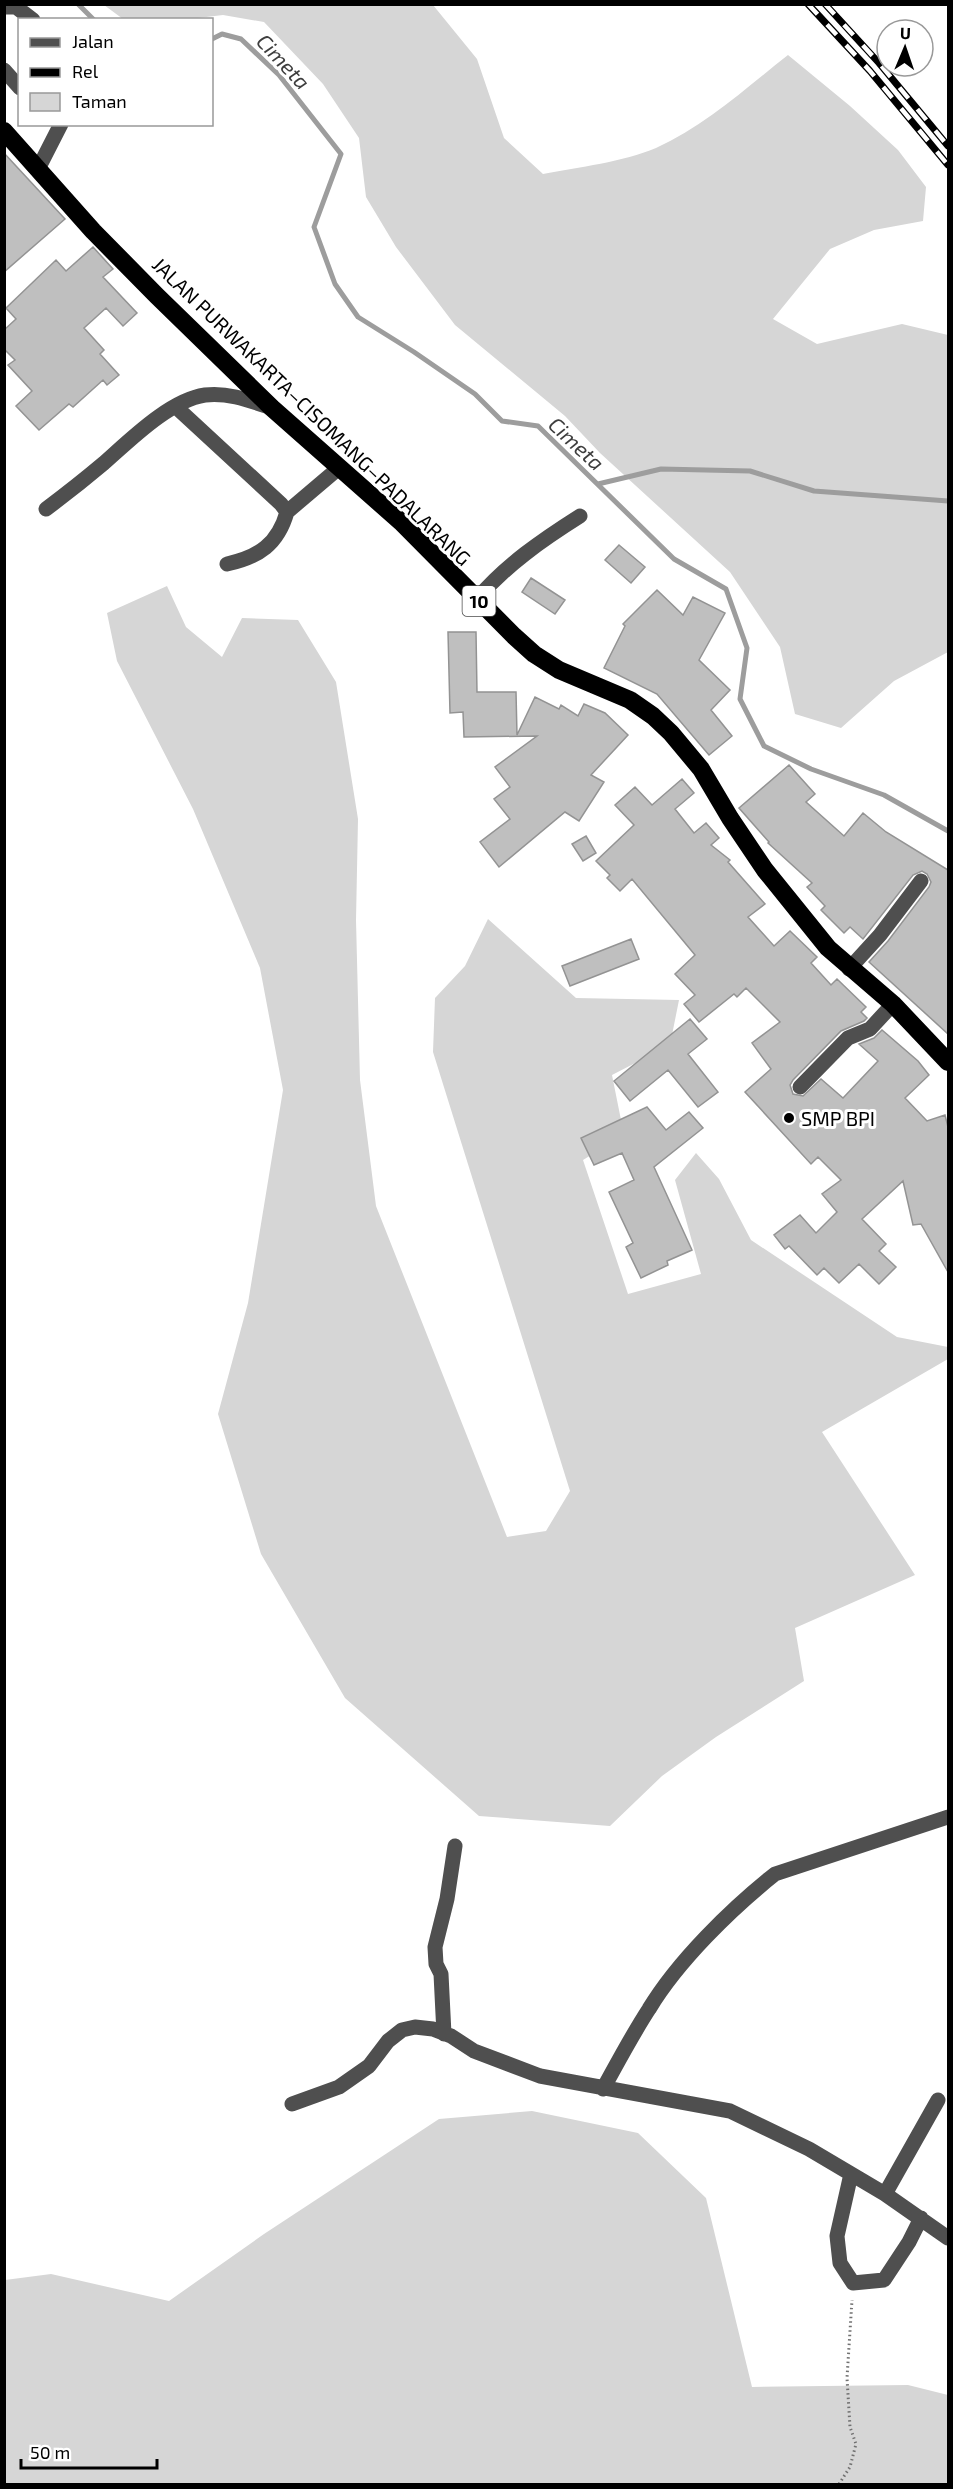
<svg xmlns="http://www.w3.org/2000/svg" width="953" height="2489" font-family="'Exo 2',sans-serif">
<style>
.green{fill:#d6d6d6}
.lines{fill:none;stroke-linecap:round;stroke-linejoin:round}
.stream{stroke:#9d9d9d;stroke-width:5}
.building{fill:#bfbfbf;stroke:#939393;stroke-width:1.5}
.path{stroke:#717171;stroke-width:3;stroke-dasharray:1.5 3;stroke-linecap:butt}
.minor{stroke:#4f4f4f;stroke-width:15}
.highway{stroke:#000;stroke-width:18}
.rail-casing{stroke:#000;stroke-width:7}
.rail{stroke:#fff;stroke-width:4.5;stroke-dasharray:14;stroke-linecap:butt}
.poi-dot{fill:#000;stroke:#fff;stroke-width:2}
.labels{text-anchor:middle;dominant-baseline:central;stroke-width:6;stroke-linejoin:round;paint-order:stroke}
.shield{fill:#fff;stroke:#4c4c4c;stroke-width:1.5}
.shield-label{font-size:18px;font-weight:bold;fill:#000}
.street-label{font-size:20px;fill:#000;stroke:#fff}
.poi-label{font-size:20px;fill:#000;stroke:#fff;text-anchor:start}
.water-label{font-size:21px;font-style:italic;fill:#3e3e3e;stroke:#fff}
</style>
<rect width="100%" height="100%" fill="#fff"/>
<path class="green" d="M104 5H433L477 59 504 138 543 174C579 167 623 162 656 148 705 126 746 88 788 55L850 106 898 150 926 187 923 221 874 230 830 249 773 319 817 344 902 324 948 335V652L894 681 841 728 795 714 780 647 730 572 600 453 565 416 455 325 396 247 366 197 359 138 323 84 264 22 223 15 181 20 123 19Z
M167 586 186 627 222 657 242 618 298 620 336 682 358 819 356 920 360 1080 376 1206 507 1537 546 1531 570 1491 433 1052 435 998 465 966 488 919 576 998 679 1000 670 1045 612 1075 624 1135 583 1160 628 1294 701 1274 675 1180 696 1153 719 1179 751 1240 897 1337 948 1347V1359L822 1432 915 1575 795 1628 804 1681 716 1737 662 1776 610 1826 479 1816 345 1698 261 1554 218 1414 248 1303 283 1090 260 968 193 809 117 661 107 613Z
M532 2111 638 2133 706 2198 752 2387 908 2385 948 2395V2484H5V2280L51 2274 169 2301 264 2234 439 2119Z"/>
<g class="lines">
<path class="stream" d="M78 4 94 20
M212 39 222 34 241 39 279 75 341 154 314 227 335 284 358 317 414 352 475 394 502 421 538 426 674 559 726 589 747 648 740 699 764 746 811 769 884 795 948 831
M598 484 661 469 750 471 814 491 948 501"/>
</g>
<path class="building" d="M4 153 65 219 4 272Z
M93 247 113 269 103 277 137 313 123 326 106 308 84 328 104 350 100 354 119 375 107 385 103 380 73 407 69 404 39 430 16 406 32 391 8 365 15 360 4 349V330L16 319 6 308 56 260 66 271Z
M619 545 645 567 631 583 605 560Z
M531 578 565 600 555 614 522 592Z
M657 590 683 615 693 597 725 613 699 660 730 690 711 710 732 736 709 755 657 694 604 668 625 626 623 624Z
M448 632H476L477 692H516L517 735 535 697 559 709 561 705 578 716 584 704 605 713 628 735 591 775 604 782 579 821 565 812 499 867 480 842 510 819 494 799 510 787 495 767 537 736 464 737 463 712 450 713Z
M789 765 815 794 806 802 844 836 863 813 886 832 948 870V1034L869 962 888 941 929 887 931 882 927 874 922 871 913 875 863 939 850 927 844 933 821 910 825 906 807 887 812 883 768 843 769 842 739 808Z
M682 779 694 793 675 809 694 833 706 823 719 838 711 845 730 860 728 862 765 904 748 917 774 946 790 931 817 957 811 963 831 985 837 979 866 1007 861 1012 867 1018 864 1021 841 1031 793 1080 790 1085 793 1094 803 1096 821 1079 843 1098 878 1061 859 1044 874 1038 882 1030 918 1061 929 1075 905 1098 927 1121 945 1115 948 1127V1272L921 1224 913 1225 903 1181 862 1219 886 1244 879 1251 896 1267 879 1284 859 1264 839 1283 824 1268 817 1275 789 1246 785 1249 774 1235 800 1215 816 1233 837 1212 822 1194 841 1180 818 1157 811 1164 745 1092 771 1069 752 1043 780 1022 746 988 737 997 734 994 699 1022 684 1004 695 995 675 974 695 955 632 879 620 891 607 878 610 875 596 861 634 825 615 805 635 787 652 805Z
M586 836 596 853 583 861 572 844Z
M631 939 639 959 570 986 562 966Z
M690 1019 707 1039 688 1054 718 1092 698 1107 668 1070 630 1101 614 1081Z
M647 1107 666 1130 689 1112 703 1128 654 1167 692 1250 667 1261 668 1265 641 1278 626 1247 633 1243 609 1192 634 1180 622 1153 594 1165 581 1138Z"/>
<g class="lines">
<path class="path" d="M839 2484 850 2467 856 2444 850 2427 847 2378 852 2300"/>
<path class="minor" d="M4 7H16L33 20
M4 70 20 88
M38 169 61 124
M176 407 281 504 287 512C278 544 259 557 227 564
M46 509C66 494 85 479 104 463 130 440 170 400 205 395 228 392 251 401 272 408
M287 512 340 467
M477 599C506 565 542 540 580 516
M849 969 880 935 921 881
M800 1087 848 1038 870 1029 893 1004
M444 2034 441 1974 436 1964 435 1947 447 1899 455 1846
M603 2089C618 2062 632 2035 649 2009 678 1961 731 1909 775 1874L948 1817
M292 2104 339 2087 369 2066 388 2041 402 2030 415 2027 433 2029 451 2036 474 2051 540 2076 730 2111 809 2149 885 2194 948 2238
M851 2174 837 2236 840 2263 853 2283 884 2280 909 2242 921 2218
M885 2194 938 2100"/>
<path class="highway" d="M4 131 93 231 157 296 272 408 401 522 514 636 534 654 559 670 630 700 653 716 671 733 701 769 730 818 765 870 828 948 893 1004 948 1062"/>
<defs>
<path id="rail" d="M808 4 870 71 948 165
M825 4 879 63 948 146"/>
</defs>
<use href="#rail" class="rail-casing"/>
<use href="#rail" class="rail"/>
</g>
<circle class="poi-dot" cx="789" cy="1118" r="6"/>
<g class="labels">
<rect class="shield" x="462.5" y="586" width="33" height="30" rx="4.5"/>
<g class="shield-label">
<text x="479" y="601">10</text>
</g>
<g class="street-label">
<text transform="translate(312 411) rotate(44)">JALAN PURWAKARTA–CISOMANG–PADALARANG</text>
</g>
<g class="poi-label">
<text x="801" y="1118">SMP BPI</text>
</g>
<g class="water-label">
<text transform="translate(284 61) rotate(47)">Cimeta</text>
<text transform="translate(577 443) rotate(43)">Cimeta</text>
</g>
</g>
<rect width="953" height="2489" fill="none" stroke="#000000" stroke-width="12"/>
<rect x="18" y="18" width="195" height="108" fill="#ffffff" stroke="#999999" stroke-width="1.5"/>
<rect x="30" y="38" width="30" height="9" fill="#4f4f4f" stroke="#999999" stroke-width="1.5"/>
<text x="72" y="48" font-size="18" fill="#000000">Jalan</text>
<rect x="30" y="68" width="30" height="9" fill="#000000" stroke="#999999" stroke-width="1.5"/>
<text x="72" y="78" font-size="18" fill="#000000">Rel</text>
<rect x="30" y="93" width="30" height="18" fill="#d6d6d6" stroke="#999999" stroke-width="1.5"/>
<text x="72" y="108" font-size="18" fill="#000000">Taman</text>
<g transform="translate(905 48) rotate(2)"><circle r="28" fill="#ffffff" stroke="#999999" stroke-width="1.5"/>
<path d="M0-4.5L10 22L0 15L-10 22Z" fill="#000000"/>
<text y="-9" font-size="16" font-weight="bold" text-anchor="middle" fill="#000000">U</text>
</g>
<path d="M21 2459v9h136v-9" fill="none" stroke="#000000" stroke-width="3"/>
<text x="30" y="2459" font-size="18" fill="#000000" stroke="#ffffff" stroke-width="4.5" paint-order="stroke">50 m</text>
</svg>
